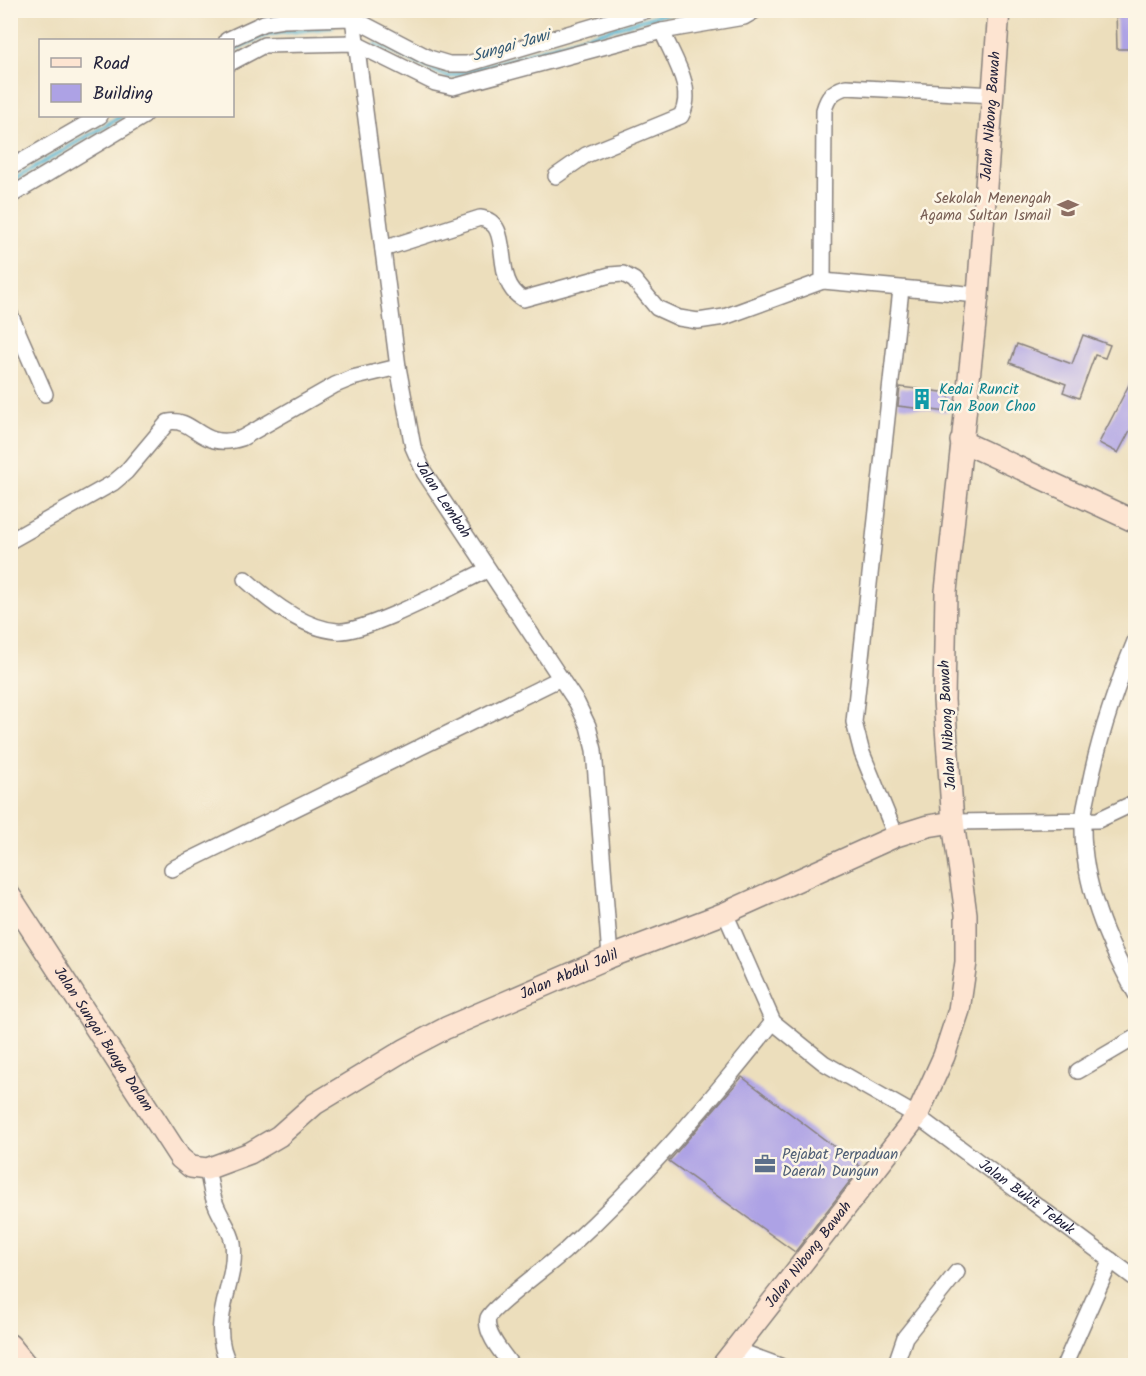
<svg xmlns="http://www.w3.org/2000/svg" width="1146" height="1376" font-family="Kalam,sans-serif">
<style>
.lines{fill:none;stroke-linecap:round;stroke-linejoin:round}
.stream{stroke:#53b4d2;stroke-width:4.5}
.building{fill:#ada2e5}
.street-casing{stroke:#87807c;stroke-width:18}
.secondary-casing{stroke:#87807c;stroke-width:24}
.street{stroke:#fff;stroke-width:15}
.secondary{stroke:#fde4d1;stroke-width:21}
.labels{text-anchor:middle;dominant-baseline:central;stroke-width:5;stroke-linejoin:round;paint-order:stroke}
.street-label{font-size:15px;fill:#22223b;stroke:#fcf5e5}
.education-label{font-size:15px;fill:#785e54;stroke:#fcf5e5;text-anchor:end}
.culture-label{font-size:15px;fill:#0d838f;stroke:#fcf5e5;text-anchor:start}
.service-label{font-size:15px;fill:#4e5e75;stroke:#fcf5e5;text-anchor:start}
.water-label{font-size:16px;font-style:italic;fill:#365c77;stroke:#fcf5e5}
</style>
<rect width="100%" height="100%" fill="#fcf5e5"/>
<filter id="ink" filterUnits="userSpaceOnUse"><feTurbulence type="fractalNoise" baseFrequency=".0167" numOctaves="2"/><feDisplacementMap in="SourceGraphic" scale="12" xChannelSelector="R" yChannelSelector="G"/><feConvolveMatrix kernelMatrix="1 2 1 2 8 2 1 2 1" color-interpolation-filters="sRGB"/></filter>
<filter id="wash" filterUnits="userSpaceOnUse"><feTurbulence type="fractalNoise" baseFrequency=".008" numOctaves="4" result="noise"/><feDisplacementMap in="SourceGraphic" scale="24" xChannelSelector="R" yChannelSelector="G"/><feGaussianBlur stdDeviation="1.35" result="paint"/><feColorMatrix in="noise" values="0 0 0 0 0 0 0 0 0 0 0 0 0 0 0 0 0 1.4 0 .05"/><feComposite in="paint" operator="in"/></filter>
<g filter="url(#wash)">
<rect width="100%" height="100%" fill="#ecdebc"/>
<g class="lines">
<path class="stream" d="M375 44 448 77 659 15 694 10
M232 50 269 34 332 27
M10 182 122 116"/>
</g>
<g id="blocks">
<path class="building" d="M1116 10H1136V49H1117Z
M1083 335 1110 345 1105 358 1095 355 1079 398 1063 392 1066 384 1010 363 1017 344 1072 364Z
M1136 371V419L1118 453 1099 443Z
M900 387 950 393 948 412 898 406Z
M742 1077 861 1167 795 1252 669 1161Z"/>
</g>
</g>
<g filter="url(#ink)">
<use href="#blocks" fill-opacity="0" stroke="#87807c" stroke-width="1.5"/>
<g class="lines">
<defs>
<g id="street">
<path id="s1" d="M352 10 398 367 413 447 424 472 577 703 588 726 594 750 610 957"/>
<path d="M227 40 264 23 283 20 352 18 429 58 449 64H467L648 10"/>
<path d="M232 62 264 45 354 43 435 83 453 87 662 31 744 17 756 10"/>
<path d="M10 168 100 116"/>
<path d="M556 176 586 155 681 116C696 89 673 58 662 31"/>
<path d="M10 196 144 116"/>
<path d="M383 249 480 218C516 223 489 280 523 299L610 275 623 274 634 280 657 308 679 318 698 321 724 317 823 281 978 295"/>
<path d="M823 281 824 110C828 96 833 91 846 87L994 95"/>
<path d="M10 314 45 394"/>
<path d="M10 541 113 483 126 472 168 422C195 417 201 452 242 438L335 385 352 378 398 367"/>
<path d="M245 579C270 602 303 628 337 631 365 634 457 584 487 570"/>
<path d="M1136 639C1116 687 1099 736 1089 788 1087 800 1083 812 1083 824 1082 884 1107 942 1136 994"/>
<path d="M953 822 1098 820 1136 802"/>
<path d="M896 836 862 753 854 722 901 289"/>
<path d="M172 869 561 678"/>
<path id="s2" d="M725 913 773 1022 824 1063 917 1116 1136 1279"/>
<path d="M1078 1071 1136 1037"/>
<path d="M207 1169C210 1181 211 1194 216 1205 221 1218 231 1230 233 1243 238 1286 205 1321 230 1366"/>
<path d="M734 1349 780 1366"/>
<path d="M512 1366C503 1354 484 1333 488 1318 492 1307 555 1261 567 1249 643 1180 709 1103 773 1022"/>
<path d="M895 1366 905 1337 957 1272"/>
<path d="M1064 1366 1111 1260"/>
</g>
<g id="secondary">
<path d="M961 441 1136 522"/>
<path id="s3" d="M10 896 180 1158 191 1167 207 1169 250 1153 279 1136 315 1104 406 1049 446 1028 610 957 725 913 896 836 928 826 953 822"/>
<path d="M10 1345 27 1366"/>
<path id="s4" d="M722 1366 917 1116 944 1056 959 1010 966 962V914L953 822 944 700 946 591 978 295 999 10"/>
</g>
</defs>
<use href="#street" class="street-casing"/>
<use href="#secondary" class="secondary-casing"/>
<use href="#street" class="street"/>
<use href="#secondary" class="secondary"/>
</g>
</g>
<defs>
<symbol id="school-bare" viewBox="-9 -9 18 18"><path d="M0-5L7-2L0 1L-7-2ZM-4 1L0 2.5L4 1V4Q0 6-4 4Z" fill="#8d6e63" stroke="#fcf5e5" stroke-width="2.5" paint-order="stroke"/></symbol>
<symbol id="building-bare" viewBox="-9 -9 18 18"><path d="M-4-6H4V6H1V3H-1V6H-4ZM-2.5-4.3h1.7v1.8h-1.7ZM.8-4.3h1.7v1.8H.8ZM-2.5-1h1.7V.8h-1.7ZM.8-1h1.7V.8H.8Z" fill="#0f9aa8" stroke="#fcf5e5" stroke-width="2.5" paint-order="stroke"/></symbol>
<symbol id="office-bare" viewBox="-9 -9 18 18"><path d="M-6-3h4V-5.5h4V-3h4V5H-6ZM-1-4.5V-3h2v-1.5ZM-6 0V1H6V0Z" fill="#5c6f8a" stroke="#fcf5e5" stroke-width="2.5" paint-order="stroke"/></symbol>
</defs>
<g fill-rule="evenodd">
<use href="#school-bare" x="1053" y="193" width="30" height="30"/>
<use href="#building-bare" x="907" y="384" width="30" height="30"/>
<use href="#office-bare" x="750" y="1149" width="30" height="30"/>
</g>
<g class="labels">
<g class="street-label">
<text stroke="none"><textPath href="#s4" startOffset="1329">Jalan Nibong Bawah</textPath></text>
<text stroke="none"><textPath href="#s1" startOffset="502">Jalan Lembah</textPath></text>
<text transform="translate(948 725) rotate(-93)">Jalan Nibong Bawah</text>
<text stroke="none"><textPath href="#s3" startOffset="756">Jalan Abdul Jalil</textPath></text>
<text stroke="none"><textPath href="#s3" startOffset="171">Jalan Sungai Buaya Dalam</textPath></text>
<text stroke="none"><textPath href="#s2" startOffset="428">Jalan Bukit Tebuk</textPath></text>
<text stroke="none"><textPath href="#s4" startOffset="141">Jalan Nibong Bawah</textPath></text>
</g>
<g class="education-label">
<text x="1051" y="199">Sekolah Menengah<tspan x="1051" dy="17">Agama Sultan Ismail</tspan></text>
</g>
<g class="culture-label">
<text x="939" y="390">Kedai Runcit<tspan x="939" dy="17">Tan Boon Choo</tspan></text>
</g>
<g class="service-label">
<text x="782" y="1155">Pejabat Perpaduan<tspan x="782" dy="17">Daerah Dungun</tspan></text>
</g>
<g class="water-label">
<text transform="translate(511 46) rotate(-16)">Sungai Jawi</text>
</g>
</g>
<rect width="1146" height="1376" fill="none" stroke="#fcf5e5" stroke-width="36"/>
<rect x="39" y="39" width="195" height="78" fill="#fcf5e5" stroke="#a5a1a1" stroke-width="1.5"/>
<rect x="51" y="58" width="30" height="9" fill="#fde4d1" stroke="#a5a1a1" stroke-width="1.5"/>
<text x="93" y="69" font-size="18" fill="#22223b">Road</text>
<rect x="51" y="84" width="30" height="18" fill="#ada2e5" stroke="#a5a1a1" stroke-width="1.5"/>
<text x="93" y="99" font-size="18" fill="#22223b">Building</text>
</svg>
